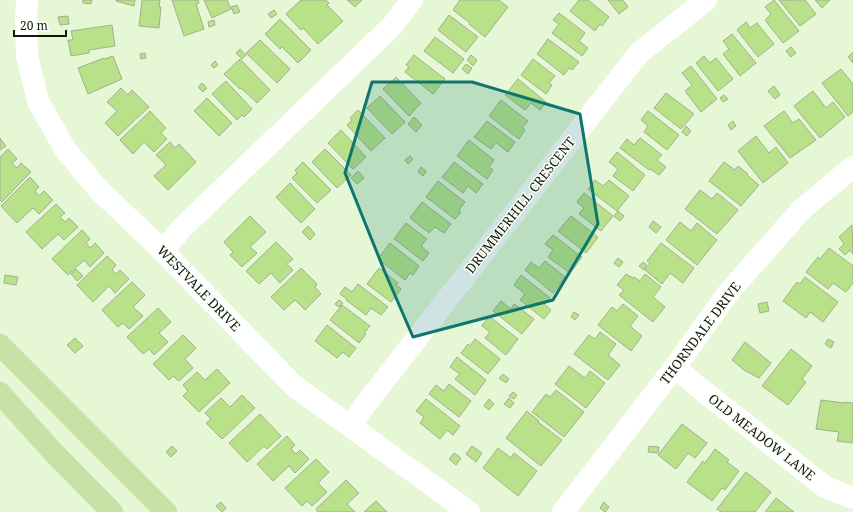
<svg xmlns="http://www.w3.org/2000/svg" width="853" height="512" font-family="'Noto Serif',serif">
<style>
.building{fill:#b8e189;stroke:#a1b090}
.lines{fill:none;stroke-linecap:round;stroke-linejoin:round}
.minor{stroke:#fff;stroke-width:22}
.major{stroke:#c7e1a7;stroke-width:22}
.marked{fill:#0f766e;fill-opacity:0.2;stroke:#0f766e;stroke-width:3;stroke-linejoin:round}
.labels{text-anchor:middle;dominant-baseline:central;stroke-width:3;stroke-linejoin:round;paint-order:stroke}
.street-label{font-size:13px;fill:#12170b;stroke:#fbfff8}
</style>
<rect width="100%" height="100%" fill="#e6f7d5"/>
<path class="building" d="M83 0H92L91 4 83 3Z
M116 0H135L134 6 116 1Z
M142 0H160L159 7H161L159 28 139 26Z
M172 0H198L199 3 196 4 204 29 184 36Z
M204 0H227L231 9 212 18Z
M301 0H326L329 3 327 5 343 21 318 44 303 28 301 30 286 14Z
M347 0H362L355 7Z
M460 0H499L508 7 485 37 469 24 470 23 453 10Z
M579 0H588L609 17 602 26 600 24 595 31 570 11Z
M608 0H623L628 7 619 14Z
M774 0 799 31 783 43 765 20 771 14 765 7Z
M779 0H805L816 14 800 26Z
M815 0H830L822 8Z
M237 5 240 12 234 14 231 7Z
M274 10 277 14 271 18 268 14Z
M559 13 585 33 579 41 588 48 582 56 552 33 559 24 553 20Z
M449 15 478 37 466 52 438 30Z
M68 16 69 24 60 25 58 17Z
M280 19 311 50 298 63 282 47 280 49 265 34Z
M214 20 215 25 209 27 208 22Z
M746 22 750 28 757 23 774 44 758 57 737 30Z
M112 25 115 46 89 50V53L71 56 68 40H73L71 31Z
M732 34 756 63 740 76 723 54 729 49 723 41Z
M435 37 464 59 453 73 424 51Z
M548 39 579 62 572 70 569 68 564 75 537 54Z
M260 40 290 69 277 83 246 53Z
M791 47 796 53 791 57 786 51Z
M240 49 246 55 242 59 236 53Z
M853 52V63L848 57Z
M145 53 146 58 141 59 140 54Z
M414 55 445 79 433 94 405 72 409 67 406 65Z
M471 55 477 60 473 66 467 60Z
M113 56 122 79 88 94 78 68 104 58 105 59Z
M704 56 710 63 716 58 733 79 718 91 696 63Z
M240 59 270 90 257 103 241 88 240 89 224 74Z
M533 59 555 76 549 83 552 85 546 94 521 75Z
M215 61 218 65 214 68 211 65Z
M466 64 472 68 468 74 462 69Z
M691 66 717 99 701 112 685 91 692 85 682 73Z
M841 69 853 84V112L848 116 822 83Z
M396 77 421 103 409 116 383 89Z
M518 79 546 102 540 110 531 103 525 110 505 95Z
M226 81 252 109 244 117 242 115 237 120 212 94Z
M202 83 207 88 203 92 198 87Z
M774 86 780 95 775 99 768 91Z
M121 88 128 95 132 90 149 107 118 136 105 123 117 111 107 102Z
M813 91 826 108 833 102 845 117 820 138 794 106Z
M666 93 694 114 681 129 654 108Z
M724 95 728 99 723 102 720 98Z
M380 96 405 122 392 134 367 108Z
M207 98 232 123 219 136 194 111Z
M501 100 528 121 522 128 525 130 519 139 489 116Z
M358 110 385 138 371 151 347 125 352 120 350 118Z
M150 111 166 128 161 133 167 139 154 152 144 142 133 154 120 140Z
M648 111 679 135 667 150 644 132 648 126 641 120Z
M784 111 793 123 799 119 816 140 790 158 764 126Z
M414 117 422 125 416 132 408 124Z
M487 121 515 142 508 152 496 143 491 149 474 137Z
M733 121 736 126 731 130 728 125Z
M686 126 691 131 687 136 682 132Z
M341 130 366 157 353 169 328 143Z
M756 136 769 153 776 147 788 163 763 183 738 151Z
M0 138 6 146 0 150Z
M640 138 662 155 657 160 666 167 659 175 650 169 649 170 620 148 627 139 634 145Z
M469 140 494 160 489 167 493 170 487 179 457 156Z
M170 142 175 148 179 144 196 162 168 190 154 176 166 165 156 155Z
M8 149 17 159 12 163 17 168 21 163 31 172 2 202 0 200V157Z
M325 149 351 175 337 188 312 162Z
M617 152 645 175 633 191 613 176 618 169 609 162Z
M410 156 413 159 408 164 405 160Z
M303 162 331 190 317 203 292 178 297 173 295 170Z
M454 162 483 184 476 193 468 186 463 193 442 177Z
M724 162 735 170 738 166 748 174 747 175 759 185 741 206 709 181Z
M421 167 426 171 423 176 418 172Z
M358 171 364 178 357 184 351 178Z
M30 177 39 187 35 191 39 196 44 191 53 200 39 214 33 208 17 223 1 206Z
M595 180 603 186 609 180 629 196 617 211 588 189Z
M438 181 465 202 459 210 461 212 455 219 426 197Z
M290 183 315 209 301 223 276 197Z
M700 190 712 199 717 193 738 210 717 234 685 209Z
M584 193 613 216 601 231 579 214 584 208 577 202Z
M422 202 451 224 444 233 435 227 429 233 410 218Z
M56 204 65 213 60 217 65 222 69 218 78 227 64 240 58 234 42 249 26 232Z
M618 211 624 216 620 221 614 216Z
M250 216 266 232 250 247 257 253 242 267 230 255 233 252 224 242Z
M571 216 598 237 586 253 558 231Z
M653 221 661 227 656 233 649 227Z
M680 222 691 231 697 223 717 240 697 265 666 240Z
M406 223 427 239 421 246 429 253 423 261 394 239Z
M852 225 853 254 850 250 845 255 839 249 844 244 839 237Z
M308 226 315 234 310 240 302 232Z
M82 230 90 239 86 243 90 248 95 243 104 253 90 267 84 260 68 275 52 259Z
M553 235 582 257 570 273 548 257 553 250 545 244Z
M276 242 293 259 287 264 293 270 280 283 271 273 259 284 246 271Z
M390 243 419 266 413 275 410 273 405 280 378 259Z
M661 243 694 268 683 283 670 273 662 284 645 270 650 264 647 261Z
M829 248 853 266V283L846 292 833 283 828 289 806 272 818 257 820 259Z
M107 256 116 265 112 270 116 274 120 270 129 279 115 293 109 286 93 302 77 285Z
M618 258 623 262 619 267 614 263Z
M545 261 565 277 553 293 525 270 531 262 539 268Z
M643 262 647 265 644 270 639 266Z
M301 268 317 284 315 287 321 294 305 310 295 300 284 310 271 297Z
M379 268 398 283 396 285 401 289 391 302 367 284Z
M76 269 83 276 77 281 71 274Z
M626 274 633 278 634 277 640 281 645 274 661 287 653 297 665 307 653 322 619 295 624 290 617 285Z
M5 275 18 277 16 285 4 283Z
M521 275 550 298 544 304 551 310 544 319 520 300 525 294 514 285Z
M805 277 838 302 823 322 810 312 806 318 783 301 797 282 800 284Z
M132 282 145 295 133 307 143 316 129 329 123 323 118 327 102 310Z
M358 284 388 307 381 315 371 308 366 315 346 300 347 299 340 294 345 287 352 292Z
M339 300 343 303 339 307 335 304Z
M501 301 511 309 514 304 534 319 522 334 493 311Z
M767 302 769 311 760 313 758 304Z
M623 304 638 316 630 326 642 336 631 351 598 325 612 307 617 311Z
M342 305 370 326 364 333 366 334 359 343 330 320Z
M158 308 171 322 159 333 168 342 154 355 149 349 143 354 127 337Z
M574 312 579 315 575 320 571 317Z
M489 316 518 339 506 355 485 338 490 332 482 326Z
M327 325 356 348 349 357 343 352 337 358 315 341Z
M600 332 616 344 608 355 620 365 608 380 574 354 589 335 595 339Z
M183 335 196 348 185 359 193 368 179 381 173 376 169 380 153 364Z
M75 338 83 346 75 353 67 345Z
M475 339 500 359 488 374 461 353 468 344 470 346Z
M828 339 834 342 831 348 825 344Z
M745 342 771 363 759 378 744 370 732 360Z
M791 349 812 366 802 379 806 382 788 405 762 386Z
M457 357 486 380 475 395 455 379 460 374 450 367Z
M569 366 585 378 590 371 605 383 586 408 555 384Z
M217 369 230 383 199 412 183 396 188 391 183 385 197 372 205 380Z
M503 374 509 379 506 383 499 378Z
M449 384 471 401 459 417 429 394 436 385 444 391Z
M556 390 584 412 564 437 532 412 546 394 550 397Z
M513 392 517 395 514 399 509 396Z
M242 395 255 408 222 439 206 423 211 419 205 413 221 398 230 407Z
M509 398 514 403 510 408 504 404Z
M426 399 460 426 453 435 447 430 440 439 420 423 424 417 416 411Z
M489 399 494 404 489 410 484 406Z
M821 400 844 403V402L853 403V443L837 441 839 432 816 429Z
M527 411 539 421 538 422 562 440 541 466 506 438Z
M260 414 281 436 267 449 264 446 247 462 229 443Z
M682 424 707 443 695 458 688 453 676 469 658 455Z
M287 436 295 445 291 449 296 454 300 450 309 459 295 473 289 466 273 481 257 464Z
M172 446 177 451 171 457 166 452Z
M472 446 482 453 476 462 466 454Z
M649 446 659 447 658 453 648 452Z
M498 448 511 458 514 453 537 471 518 496 483 468Z
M715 449 729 460 727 462 739 471 725 490 722 488 712 501 687 482 703 461 705 463Z
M454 453 461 458 456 465 449 459Z
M316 459 329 472 318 483 327 492 312 506 307 501 302 506 285 488Z
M746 472 771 492 755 512H721L717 509Z
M346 480 359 493 347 504 355 512H318L316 509Z
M776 498 794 512H765Z
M376 501 387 512H364Z
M221 502 226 508 222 512 216 506Z
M604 502 609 507 605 512 600 508Z"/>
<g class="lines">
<path class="minor" d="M27 0 26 17 27 56 38 101 65 149 98 189 163 251 293 385 469 512
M163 251 181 229 392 26 412 0
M675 367 697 386 825 487 853 498
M351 426 365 405 639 53 706 0
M563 512 675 367 729 292 801 210 853 167"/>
<path class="major" d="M0 345 166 512
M0 393 53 452 112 512"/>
</g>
<path class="marked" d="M372 82H472L580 114 598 224 553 300 413 337 384 270 345 173Z"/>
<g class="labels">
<g class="street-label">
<text transform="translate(520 205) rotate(-52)">DRUMMERHILL CRESCENT</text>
<text transform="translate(199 288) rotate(46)">WESTVALE DRIVE</text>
<text transform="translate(700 333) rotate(-53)">THORNDALE DRIVE</text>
<text transform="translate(762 437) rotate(38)">OLD MEADOW LANE</text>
</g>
</g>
<path d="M14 30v6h52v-6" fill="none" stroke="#12170b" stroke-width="2"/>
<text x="20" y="30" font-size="12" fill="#12170b" stroke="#fbfff8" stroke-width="3" paint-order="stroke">20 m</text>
</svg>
